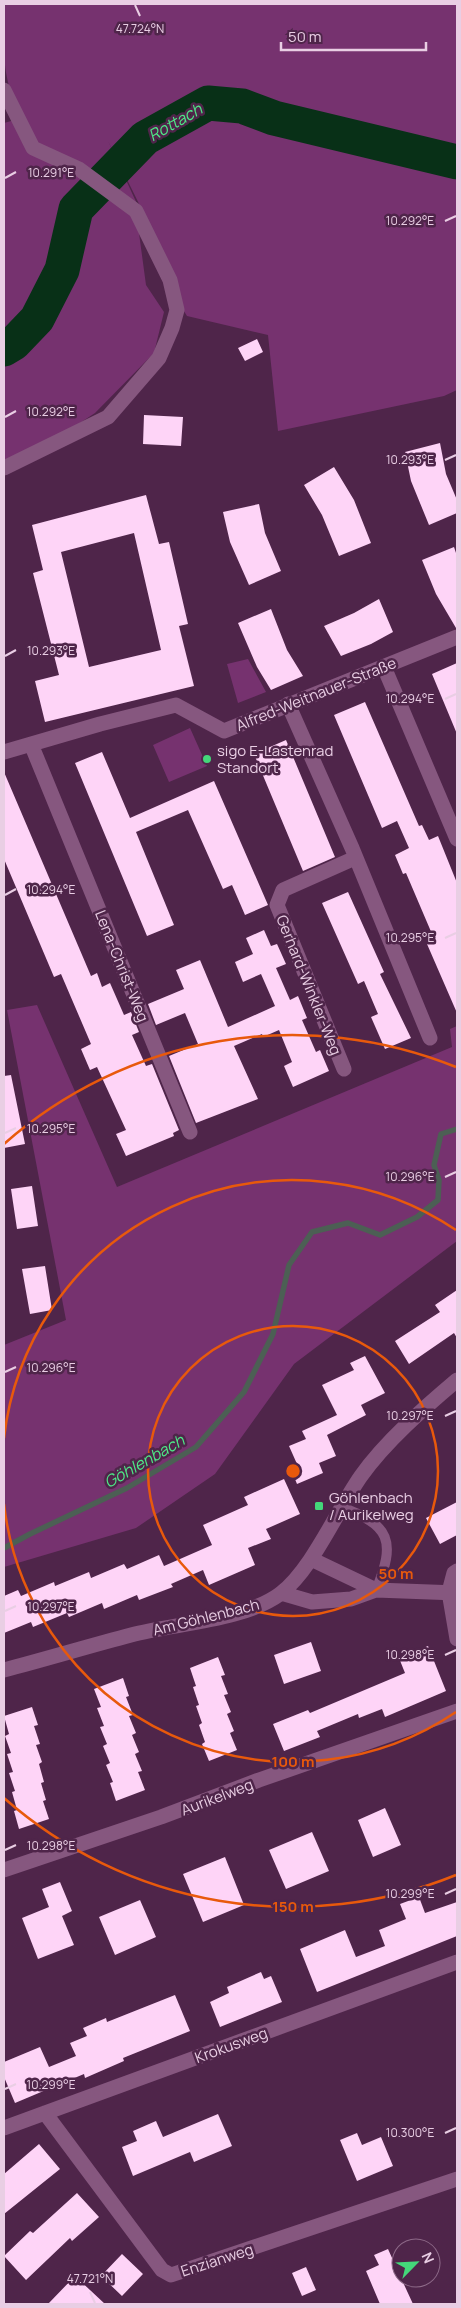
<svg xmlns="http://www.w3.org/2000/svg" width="461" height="2308" font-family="Manrope,sans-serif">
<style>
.green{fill:#76326f}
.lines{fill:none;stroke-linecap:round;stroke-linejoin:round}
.stream{stroke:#4c5f54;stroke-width:5.5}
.river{stroke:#083017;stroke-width:35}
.building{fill:#fed4f7;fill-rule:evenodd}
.service{stroke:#86577f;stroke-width:10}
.minor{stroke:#86577f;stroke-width:15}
.ticks{fill:none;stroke:#e9cee4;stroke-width:2}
.ring{fill:none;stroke:#e8590c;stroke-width:2.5}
.poi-dot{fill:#44d77a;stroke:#4f254a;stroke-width:2}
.labels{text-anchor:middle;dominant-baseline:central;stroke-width:5;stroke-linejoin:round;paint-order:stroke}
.street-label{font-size:15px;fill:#e9cee4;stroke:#4f254a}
.poi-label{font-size:15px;fill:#e9cee4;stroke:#4f254a;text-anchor:start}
.water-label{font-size:16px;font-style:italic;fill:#4eea87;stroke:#4f254a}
.ticks-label{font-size:12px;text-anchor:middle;fill:#e9cee4;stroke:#4f254a;stroke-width:5;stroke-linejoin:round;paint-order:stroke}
.centre{fill:#e8590c;stroke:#4f254a;stroke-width:2.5}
.ring-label{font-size:15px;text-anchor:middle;font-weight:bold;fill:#e8590c;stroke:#4f254a;stroke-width:5;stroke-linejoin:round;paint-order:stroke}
</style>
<rect width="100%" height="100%" fill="#4f254a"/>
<path class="green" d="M4 4H457V390L444 396 278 431 268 335 187 316 182 308 146 218 108 141 138 206 136 211 146 285 164 312 154 353 95 413 33 454 4 462V123L22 118C0 76 4 50 4 4Z
M248 659 266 692 238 703 227 664Z
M190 728 207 766 169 782 153 745Z
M37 1005 117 1187 452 1047 450 1029 457 1026V1241L294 1364 215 1474 136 1528 4 1567V1345L66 1320 7 1010Z"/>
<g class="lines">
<path class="stream" d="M4 1548 30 1534 127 1488 196 1447 244 1392 273 1334 289 1265 312 1232 348 1223 380 1235 417 1217 438 1200 439 1180 434 1165 441 1134 457 1129"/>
<path class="river" d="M4 349 14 343 37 319 62 270 76 209 145 138 208 103 242 106 274 118 457 162"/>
</g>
<path class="building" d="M257 339 263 352 245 361 238 348Z
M144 415 183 417 181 446 143 444Z
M440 443 446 474 457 500V513L429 525 411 481 405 452Z
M334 467 354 500 371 543 339 556 322 515 304 485Z
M146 495 159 544 169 542 188 624 179 626 194 686 45 722 35 681 59 675 33 573 43 570 32 525ZM134 533 161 650 89 667 61 552Z
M259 504 265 533 281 571 249 585 230 542 223 512Z
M454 547 457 556 456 628 436 594 422 560Z
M379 599 393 632 371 644 341 656 324 626 354 613Z
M271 609 287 650 303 676 271 690 257 667 238 623Z
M457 663V734L432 674Z
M365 702 419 826 422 825 429 840 438 836 457 883V1013L427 944 435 941 406 873 403 874 395 855 409 848 397 821 382 828 334 715Z
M286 740 335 857 303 871 254 754Z
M102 752 130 818 214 781 268 905 245 915 232 885 223 889 188 810 136 832 174 925 147 936 75 763Z
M4 772 91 976 97 973 102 987 110 983 124 1015 131 1012 139 1032 132 1035 146 1066 152 1064 179 1130 173 1133 174 1136 126 1156 116 1134 126 1130 97 1067 90 1070 81 1049 91 1044 61 974 54 977 4 859Z
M348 892 384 972 380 974 411 1038 385 1049 371 1017 378 1014 364 981 358 984 322 903Z
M264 930 271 946 277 944 286 964 276 968 290 1000 298 996 307 1018 302 1020 316 1052 320 1050 329 1071 293 1087 284 1066 292 1062 279 1030 263 1037 262 1034 234 1046 258 1099 196 1123 169 1056 198 1044 185 1013 156 1025 148 1004 184 989 176 970 200 960 228 1027 275 1006 261 974 243 982 235 962 253 954 246 938Z
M11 1075 25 1144 4 1148V1076Z
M32 1186 38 1226 17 1229 11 1189Z
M45 1266 52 1310 30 1314 22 1269Z
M457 1290V1338L454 1333 409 1364 395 1341 440 1312 435 1305Z
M365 1356 385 1393 361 1405 366 1415 327 1435 336 1456 319 1463 323 1473 297 1484 290 1467 297 1464 289 1446 306 1439 302 1431 337 1415 322 1385 354 1370 350 1363Z
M284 1479 300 1514 266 1529 271 1539 248 1548 255 1565 209 1585 203 1570 171 1584 173 1587 139 1600 137 1595 104 1609 102 1603 69 1617 67 1613 33 1627 31 1622 4 1633V1596L18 1590 21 1596 54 1582 55 1586 89 1572 91 1578 124 1564 127 1569 159 1555 164 1566 212 1545 203 1525 248 1505 244 1497Z
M457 1502V1535L440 1544 426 1518Z
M311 1642 321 1671 284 1684 274 1655Z
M428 1646 446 1691 385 1717 382 1709 359 1718 358 1714 317 1731 320 1737 284 1751 273 1724 308 1710 310 1713 405 1673 399 1658Z
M218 1657 225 1675 221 1676 228 1694 224 1695 231 1712 227 1714 234 1731 230 1733 237 1750 209 1761 202 1744 205 1742 199 1725 202 1723 196 1706 199 1705 193 1687 196 1686 190 1668Z
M123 1678 129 1696 126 1697 133 1715 129 1716 136 1733 132 1735 139 1752 135 1754 142 1771 138 1772 145 1790 116 1801 110 1783 113 1782 106 1765 110 1763 103 1746 107 1744 100 1727 104 1726 97 1708 101 1707 94 1689Z
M32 1707 38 1725 34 1726 40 1744 36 1745 42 1762 39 1764 44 1782 41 1783 46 1800 43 1801 49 1819 19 1829 14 1811 17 1810 12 1792 15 1791 9 1773 13 1772 7 1754 11 1753 5 1736 9 1734 4 1716Z
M385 1808 401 1845 373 1857 358 1820Z
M312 1832 329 1871 286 1889 269 1850Z
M225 1857 244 1905 203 1922 183 1874Z
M60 1882 72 1911 62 1916 74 1945 38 1959 22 1918 49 1907 42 1889Z
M419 1897 425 1913 457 1902V1936L317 1992 300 1949 345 1930 356 1957 385 1946 379 1930 406 1919 400 1904Z
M140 1900 156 1937 115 1955 99 1917Z
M261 1972 264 1979 271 1976 282 2002 220 2027 210 2002 229 1993 227 1987Z
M175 1995 190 2031 123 2058 124 2061 85 2078 84 2074 15 2103 4 2077V2062L40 2047 49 2067 76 2056 70 2043 87 2036 83 2028 106 2018 107 2022Z
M218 2114 232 2146 194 2162 190 2152 133 2176 122 2147 137 2141 133 2131 156 2121 163 2137Z
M357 2133 362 2145 381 2137 393 2166 357 2181 340 2140Z
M39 2144 60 2169 4 2214V2174Z
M77 2193 99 2217 72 2241 70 2238 26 2280 4 2256 30 2231 33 2233Z
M388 2249 401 2278 413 2304H380L366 2271 379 2265 374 2255Z
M122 2254 143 2274 122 2296 101 2276Z
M306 2267 316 2290 302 2296 292 2273Z
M75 2276 105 2304H48Z"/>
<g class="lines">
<path class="service" d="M340 1507C391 1524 396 1542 376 1590"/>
<path class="minor" d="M4 90 33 148 79 169 136 211 170 280 177 310 172 328 159 358 108 417 4 468
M384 667 457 839
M288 704 352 848 430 1038
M31 744 190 1132
M4 752 100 724 176 705 224 731 457 637
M344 1069 277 905 283 890 355 858
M311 1559 376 1590
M457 1571 454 1573 449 1592 457 1639
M281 1593 312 1602 351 1599 376 1590 457 1593
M4 1670C46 1659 89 1646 131 1635 176 1623 243 1621 280 1594 312 1570 337 1510 361 1476 385 1442 425 1407 457 1380
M4 1870 161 1817 259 1780 457 1711
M45 2113 162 2270 171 2275 457 2179
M4 2128 457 1962"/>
</g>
<path class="ticks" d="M135 5 140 16M5 178 16 172M445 221 456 216M5 417 16 411M445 460 456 455M5 656 16 650M445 699 456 694M5 895 16 889M445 938 456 933M5 1133 16 1128M445 1177 456 1172M5 1372 16 1367M445 1416 456 1411M5 1611 16 1606M445 1655 456 1650M5 1850 16 1845M445 1894 456 1889M5 2089 16 2084M445 2133 456 2128M90 2292 95 2303"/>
<g class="ring">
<circle cx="293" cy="1471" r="145"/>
<path d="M456 1712A291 291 0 0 1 4 1504M4 1438A291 291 0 0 1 456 1230"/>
<path d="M456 1875A436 436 0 0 1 4 1798M4 1144A436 436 0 0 1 456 1067"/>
</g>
<g class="poi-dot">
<circle cx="207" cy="759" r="5"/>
<rect x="314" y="1501" width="10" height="10" rx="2.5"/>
</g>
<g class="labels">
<g class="street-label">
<text transform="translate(316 694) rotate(-22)">Alfred-Weitnauer-Straße</text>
<text transform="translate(122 966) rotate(68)">Lena-Christ-Weg</text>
<text transform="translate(309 985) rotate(68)">Gerhard-Winkler-Weg</text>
<text transform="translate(206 1617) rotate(-14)">Am Göhlenbach</text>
<text transform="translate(217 1797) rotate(-21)">Aurikelweg</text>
<text transform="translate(231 2045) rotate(-20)">Krokusweg</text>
<text transform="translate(217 2260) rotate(-18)">Enzianweg</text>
</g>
<g class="poi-label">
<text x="217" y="750">sigo E-Lastenrad<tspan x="217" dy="17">Standort</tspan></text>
<text x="329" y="1497">Göhlenbach<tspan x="329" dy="17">/ Aurikelweg</tspan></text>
</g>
<g class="water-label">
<text transform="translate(175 122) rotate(-30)">Rottach</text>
<text transform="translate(144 1461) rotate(-30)">Göhlenbach</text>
</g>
</g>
<g class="ticks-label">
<text x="140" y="33">47.724°N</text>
<text x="51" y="177">10.291°E</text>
<text x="410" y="225">10.292°E</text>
<text x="51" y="416">10.292°E</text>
<text x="410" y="464">10.293°E</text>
<text x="51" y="655">10.293°E</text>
<text x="410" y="703">10.294°E</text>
<text x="51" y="894">10.294°E</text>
<text x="410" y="942">10.295°E</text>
<text x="51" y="1133">10.295°E</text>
<text x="410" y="1181">10.296°E</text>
<text x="51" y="1372">10.296°E</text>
<text x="410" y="1420">10.297°E</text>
<text x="51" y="1611">10.297°E</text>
<text x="410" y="1659">10.298°E</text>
<text x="51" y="1850">10.298°E</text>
<text x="410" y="1898">10.299°E</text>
<text x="51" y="2089">10.299°E</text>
<text x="410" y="2137">10.300°E</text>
<text x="90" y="2283">47.721°N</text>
</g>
<circle cx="293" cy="1471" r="8" class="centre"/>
<g class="ring-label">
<text x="396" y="1579">50 m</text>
<text x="293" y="1767">100 m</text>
<text x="293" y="1912">150 m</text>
</g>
<rect width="461" height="2308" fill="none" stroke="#e9cee4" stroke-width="10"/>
<g transform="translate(416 2263) rotate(66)"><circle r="24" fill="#4f254a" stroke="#8d6988"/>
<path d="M0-4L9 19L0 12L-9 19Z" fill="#44d77a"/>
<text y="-8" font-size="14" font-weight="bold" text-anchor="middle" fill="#e9cee4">N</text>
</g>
<path d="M281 42v8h145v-8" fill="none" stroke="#e9cee4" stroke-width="2.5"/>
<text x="288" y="42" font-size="15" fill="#e9cee4" stroke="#4f254a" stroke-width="4" paint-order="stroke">50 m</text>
</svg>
